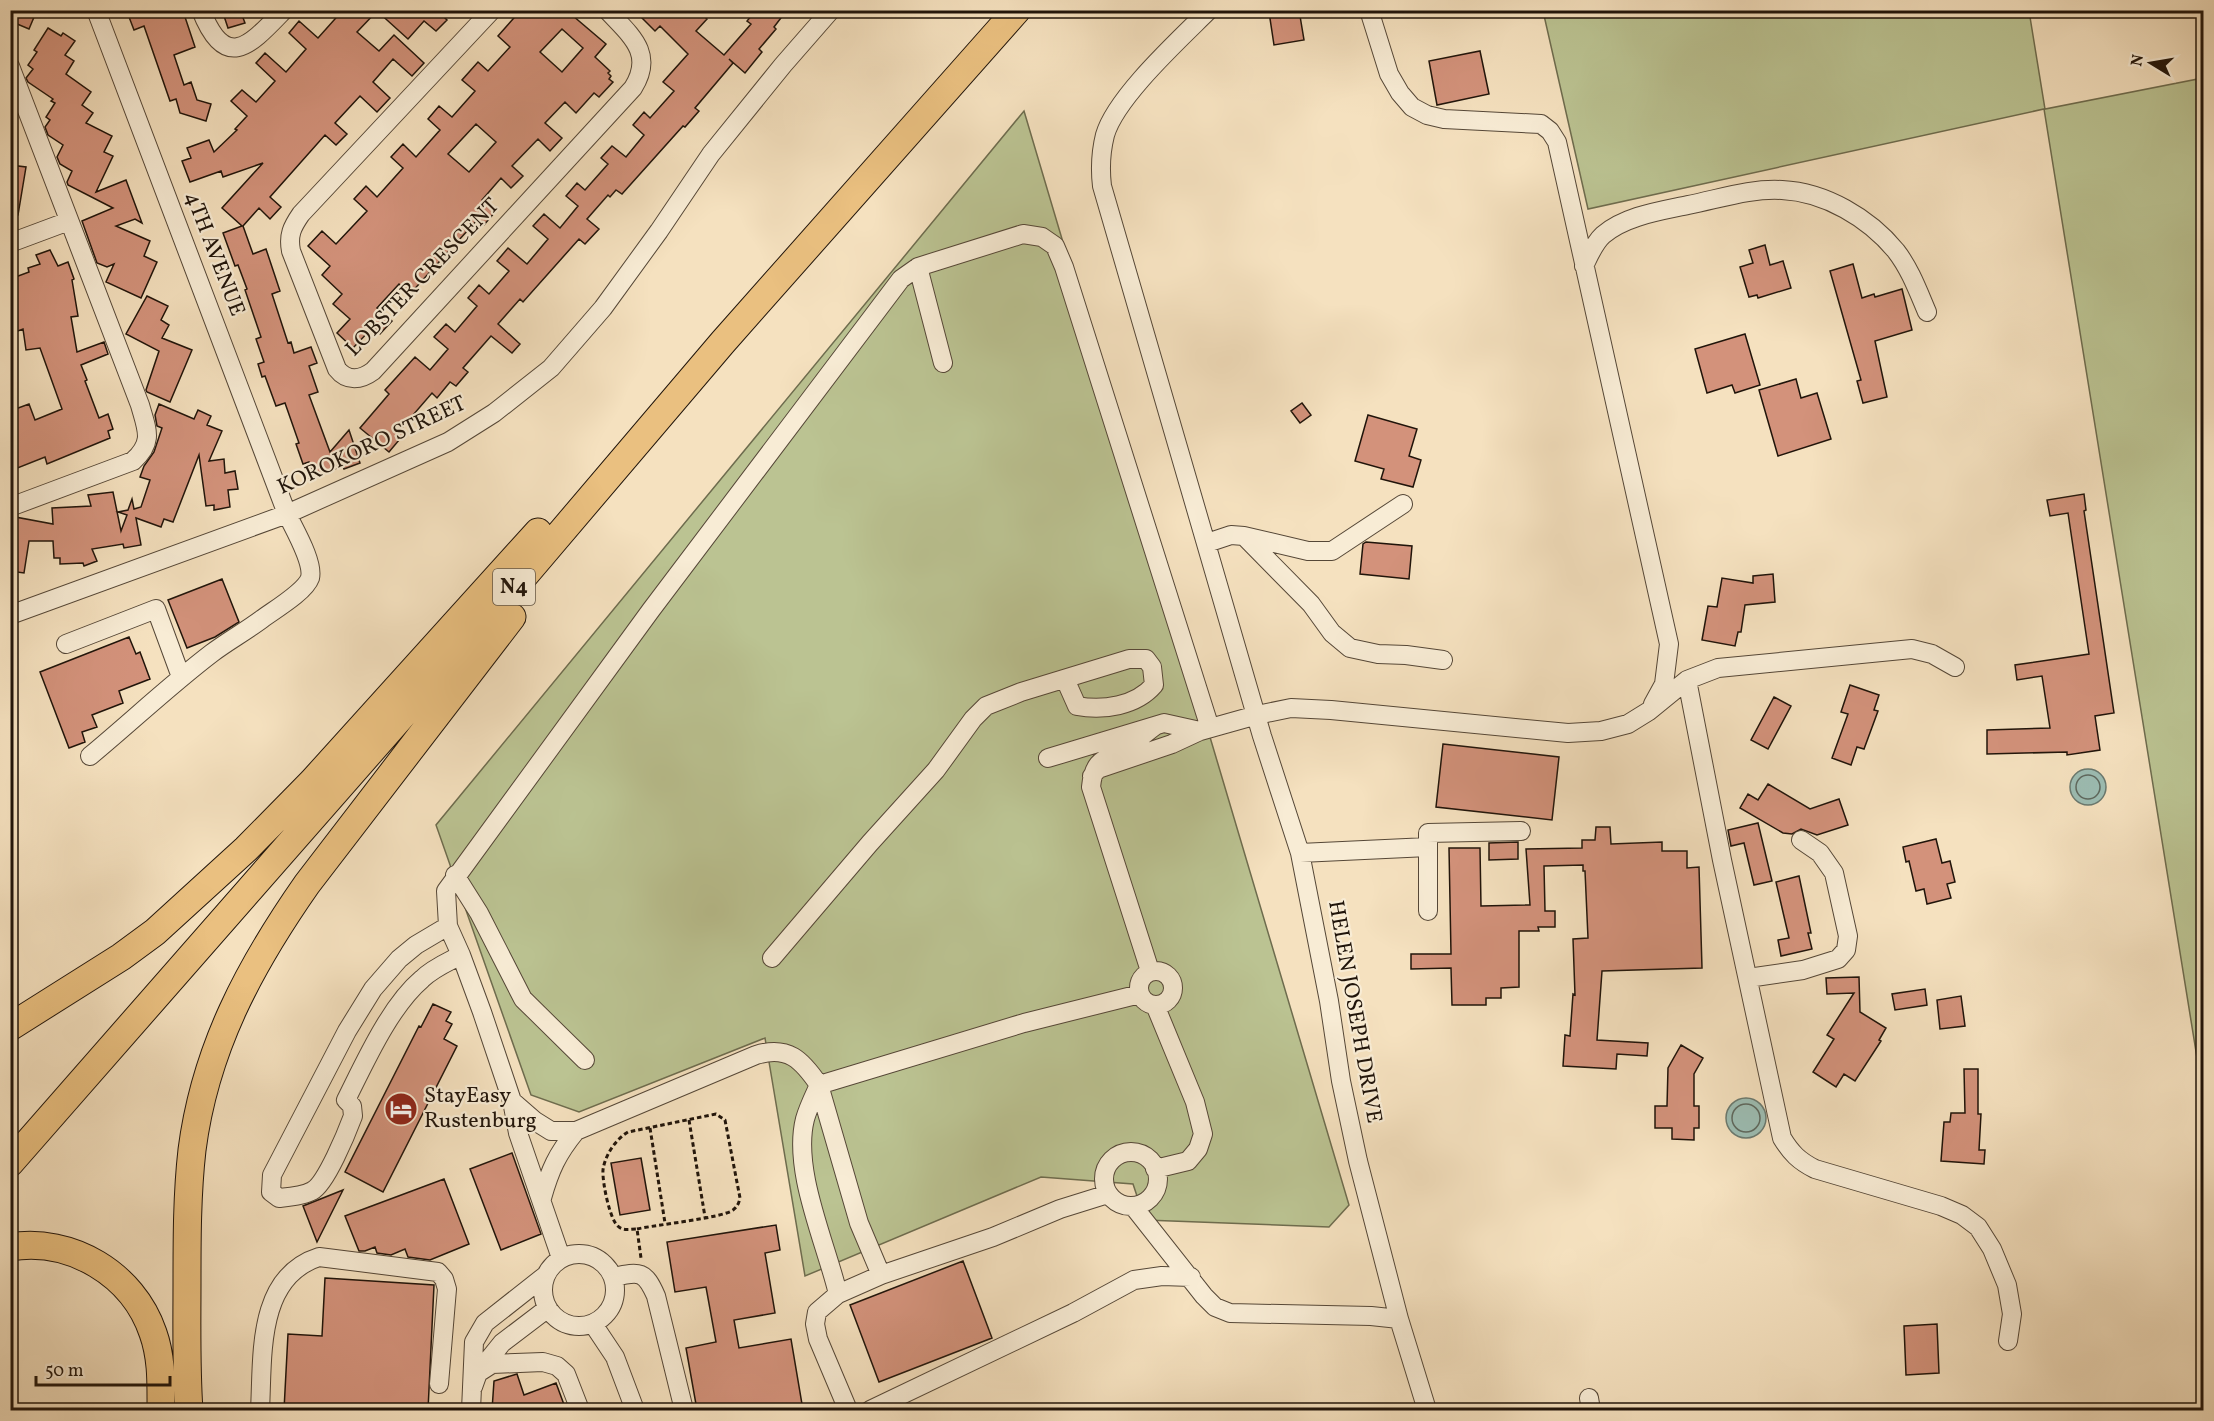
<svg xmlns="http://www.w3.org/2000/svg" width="2214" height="1421" font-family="Vollkorn,serif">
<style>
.green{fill:#bbc392;stroke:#6e6c4e;stroke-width:1.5}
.water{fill:#9cbdb3;stroke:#6a796f;stroke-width:1.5}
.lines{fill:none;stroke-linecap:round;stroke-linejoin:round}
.shore{stroke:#5e685e;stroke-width:1.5}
.building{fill:#d3927b;stroke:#20140a;stroke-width:1.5;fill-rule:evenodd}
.minor-casing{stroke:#554737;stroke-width:20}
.highway-casing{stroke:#20140a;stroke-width:29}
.path{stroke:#20140a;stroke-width:3;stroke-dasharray:4.5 3;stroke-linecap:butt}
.minor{stroke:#f8ecd5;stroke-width:18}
.highway{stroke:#eac080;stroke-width:27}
.labels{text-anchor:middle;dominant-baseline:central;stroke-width:4.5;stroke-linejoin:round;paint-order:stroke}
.shield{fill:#f8ecd5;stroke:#615547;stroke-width:1.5}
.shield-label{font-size:21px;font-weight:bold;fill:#20140a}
.street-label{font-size:22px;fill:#20140a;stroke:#f8ecd5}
.poi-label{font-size:22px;fill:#20140a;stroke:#f8ecd5;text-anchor:start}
</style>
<rect width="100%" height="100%" fill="#f5e1bf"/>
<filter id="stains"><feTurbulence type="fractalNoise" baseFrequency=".00333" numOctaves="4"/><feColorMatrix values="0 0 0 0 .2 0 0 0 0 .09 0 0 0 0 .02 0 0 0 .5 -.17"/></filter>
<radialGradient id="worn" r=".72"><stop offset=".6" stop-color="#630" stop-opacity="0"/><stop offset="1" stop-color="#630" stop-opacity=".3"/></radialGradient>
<path class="green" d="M1543 11H2029L2045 109 2203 78V1095L2044 109 1588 209Z
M1024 111 1349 1205 1329 1227 1145 1220 1133 1184 1041 1177 805 1276 765 1038 579 1112 531 1095 436 825Z"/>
<path class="water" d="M2070 787a18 18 0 1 1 36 0a18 18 0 1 1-36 0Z
M1726 1118a20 20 0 1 1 40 0a20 20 0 1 1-40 0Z"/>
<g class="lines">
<path class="shore" d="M2076 787a12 12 0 1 1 24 0a12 12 0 1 1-24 0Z
M1732 1118a14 14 0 1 1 28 0a14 14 0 1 1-28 0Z"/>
</g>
<path class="building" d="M10 10H37L29 29 10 21Z
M147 10H165L167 17 183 11 195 47 174 55 184 85 191 82 197 100 211 104 206 121 180 113 176 99 170 101 144 26 134 30 129 17Z
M222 10H240L245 23 228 28Z
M343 10H437L447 20 436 31 424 21 408 39 377 11 357 32 379 51 394 35 424 63 412 76 393 59 373 82 390 98 377 112 360 96 335 123 347 134 336 145 325 135 270 197 281 207 270 219 259 208 243 226 253 254 266 249 280 291 272 294 288 343 291 342 294 353 311 347 317 363 309 366 318 392 309 395 330 452 349 430 360 463 344 469 343 466 306 479 313 472 309 462 303 464 296 444 299 443 285 403 276 406 265 376 262 377 258 364 264 362 256 339 261 337 245 290 247 289 238 265 235 266 223 233 242 226 222 208 263 163 223 177 221 171 190 182 182 161 191 158 187 148 209 140 214 152 237 130 235 129 247 116 231 101 242 90 256 102 275 81 256 63 265 53 286 72 306 49 289 33 299 21 318 38Z
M521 10H541L549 17 555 10H566L606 44 595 57 610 71 608 73 611 76 609 79 613 82 599 97 594 93 576 113 565 102 545 123 562 138 550 151 538 139 512 166 523 176 511 188 501 178 482 200 495 212 484 225 478 219 410 294 399 284 377 308 392 321 380 334 373 327 353 348 337 333 350 319 333 304 342 294 322 275 330 266 308 246 322 231 336 244 367 211 354 199 366 186 377 197 403 168 391 157 403 144 416 157 440 130 428 119 439 106 452 117 475 91 462 80 478 62 488 71 510 47 498 36ZM562 29 583 48 562 72 540 52ZM476 124 496 142 469 172 448 154Z
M634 10H698L707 19 696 31 724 55 751 24 747 21 756 10H787L774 27 776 29 759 49 762 52 745 73 729 59 733 63 695 108 699 111 685 127 683 126 622 194 616 190 610 197 608 195 587 219 599 229 585 244 579 239 523 302 520 299 498 324 520 344 512 353 491 336 463 368 468 372 456 386 450 382 437 398 432 393 400 430 405 433 389 452 360 428 389 394 385 390 415 357 430 370 448 349 434 337 446 324 455 332 477 306 468 298 479 285 489 294 509 271 497 261 508 248 527 264 548 239 533 226 544 214 560 228 578 206 566 196 577 183 585 190 608 164 601 158 612 146 626 157 644 135 633 125 644 112 650 118 674 91 663 82 688 54 660 26 655 31Z
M1279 10H1299L1304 40 1274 45 1269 12Z
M48 28 61 36 63 33 75 41 65 55 74 61 66 74 91 92 82 105 93 113 86 123 112 136 104 152 113 156 96 192 126 180 142 223 135 219 116 226 150 241 144 256 157 262 141 298 106 282 114 264 107 267 97 263 82 221 113 208 68 185 67 182 72 171 60 164 57 157 63 145 48 135 45 127 50 120 46 117 55 103 51 101 53 99 28 82 26 78 33 69 28 65 37 52 34 50Z
M1480 51 1489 94 1437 105 1429 61Z
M10 165 26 167 18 215 10 214Z
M1765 245 1770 265 1783 261 1791 288 1758 298 1757 295 1749 297 1740 267 1753 263 1749 250Z
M50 250 58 266 68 262 74 279 72 280 78 316 71 317 77 352 104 342 108 354 81 365 87 380 85 381 99 418 108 414 113 429 108 431 110 438 47 464 45 457 10 471V411L29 404 35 420 62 409 40 348 26 350 23 329 10 334V279L29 272 28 268 40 264 36 255Z
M1853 264 1862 298 1874 294 1875 297 1902 289 1912 330 1875 341 1887 397 1863 403 1857 381 1861 380 1830 271Z
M147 296 168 306 161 320 169 325 162 338 192 350 170 402 147 392 146 390 159 351 126 334Z
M1745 334 1760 385 1735 393 1732 385 1707 393 1695 349Z
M1796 379 1801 398 1817 393 1831 439 1778 456 1759 390Z
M1302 403 1311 415 1300 423 1291 411Z
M159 404 194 419 198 410 211 416 207 425 222 431 209 461 224 459 225 473 235 471 238 489 228 490 230 507 214 510V505L206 506 199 455 173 522 164 519 161 527 136 518 141 545 124 548 123 544 92 549 97 561 84 566 83 563 60 564V558H54L53 541H29L24 573 10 571V530H13L15 517 53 524 52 508 91 506 88 495 113 492 121 531 127 515 118 512 128 510 132 499 134 509 141 507 150 480 140 477 144 466 154 452 162 428 157 426 155 415Z
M1368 415 1417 429 1409 456 1421 460 1413 487 1381 479 1384 469 1355 461Z
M2084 494 2086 510 2084 511 2114 713 2095 716 2100 750 2067 755V752L1987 754V730L2050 728 2042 676 2017 680 2015 665 2089 654 2068 513 2050 516 2047 500Z
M1366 542 1412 546 1409 579 1360 574 1363 544Z
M1773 574 1775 602 1745 605 1741 632H1738L1735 646 1702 640 1708 606 1717 607 1722 578 1753 583V576Z
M222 579 239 622 215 637 187 648 168 600Z
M129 637 136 654 140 652 150 679 119 691 123 703 92 715 97 727 82 732 85 742 69 748 40 672Z
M1850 685 1879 695 1874 710 1878 711 1864 749 1857 747 1851 765 1832 758 1848 714 1841 712Z
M1774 697 1791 706 1768 749 1751 740Z
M1443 744 1559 757 1552 820 1436 807Z
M1768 784 1810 809 1839 799 1848 825 1817 835 1801 829 1792 834 1783 833 1740 808 1748 794 1758 800Z
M1758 823 1772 881 1754 885 1744 843 1731 846 1728 830Z
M1596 827H1610L1611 844 1662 842V851H1687V868L1699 867 1702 968 1602 971 1597 1040 1648 1043 1647 1056 1617 1054 1616 1069 1563 1066 1565 1035 1570 1036 1573 994 1575 995 1573 939 1588 938 1585 871H1583V865L1544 866 1545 911H1555V927H1538L1539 931H1519V987L1501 988V998H1486V1005H1452L1451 968 1411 969V954H1451L1449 848H1480L1481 906 1530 905 1526 849 1582 848V840H1595Z
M1936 839 1942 863 1950 861 1955 882 1947 884 1951 898 1927 904 1924 889 1916 891 1909 861 1906 862 1903 847Z
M1518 842V859L1489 860V843Z
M1799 876 1811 933H1808L1812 949 1781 956 1778 940 1789 938 1776 882Z
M1859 977 1860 1012 1886 1028 1879 1040 1881 1041 1855 1081 1844 1074 1836 1087 1813 1072 1834 1039 1827 1035 1854 993 1827 994 1826 978Z
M1925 989 1927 1005 1895 1010 1892 994Z
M1961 996 1965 1026 1940 1029 1937 1000Z
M433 1004 451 1012 446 1021 452 1024 444 1039 457 1046 383 1192 345 1172 419 1026 421 1027Z
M1681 1045 1703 1058 1694 1074V1106H1699V1128H1694V1140L1672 1139V1128H1655V1106H1667L1668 1068Z
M1964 1069H1978V1114H1981L1979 1150H1985L1984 1164 1941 1161 1944 1122H1950L1951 1113H1965Z
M512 1153 541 1234 501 1250 470 1169Z
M641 1158 650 1210 620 1215 611 1163Z
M444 1179 469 1244 430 1260 408 1257 405 1249 391 1255 377 1253 375 1247 365 1251H359L345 1216Z
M343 1190 317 1242 303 1206Z
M776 1225 780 1250 765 1253 775 1313 734 1320 739 1348 791 1339 803 1410H697L686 1348 716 1342 706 1287 675 1292 667 1242Z
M963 1261 992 1338 879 1382 850 1305Z
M325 1278 434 1285 428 1410H284L288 1334 322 1336Z
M1937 1324 1939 1373 1906 1375 1904 1326Z
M517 1374 524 1395 556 1383 566 1410H492L494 1381Z"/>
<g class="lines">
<defs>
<path id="minor" d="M201 10C226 74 251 44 284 10
M492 10 301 214C292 227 288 235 291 251L337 369C347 382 361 380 373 371L633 88C655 53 630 35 607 10
M1209 10C1180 39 1116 97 1105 135 1101 151 1100 169 1102 186L1262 736 1300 853 1329 1001 1341 1081 1358 1161 1399 1319 1427 1410
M1369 10 1389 74 1400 93 1412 107 1427 115 1444 119 1541 124 1550 131 1557 142 1669 644 1664 684 1653 704
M10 66 140 405C147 430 154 442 133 461L10 507
M10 243 69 221
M1584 266C1589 256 1594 243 1603 235 1625 216 1660 211 1688 205 1719 199 1751 188 1782 190 1825 192 1869 218 1896 251 1910 269 1918 291 1927 312
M918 267 943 363
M1244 536 1311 604 1332 633 1350 648 1378 654 1406 655 1443 660
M1207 543 1231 535 1244 536 1308 551H1332L1403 504
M10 615 287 514 448 442 494 413 551 368 603 308 659 231 711 154 783 65 831 10
M66 644 156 609 181 677
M1687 680 1722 860 1782 1138C1791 1153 1799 1161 1815 1169L1941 1206 1962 1215 1978 1227 1992 1249 2007 1285 2012 1314 2008 1341
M90 756C131 722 170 685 212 653 228 641 246 631 262 619 274 610 305 592 310 578 314 562 294 529 287 514L96 10
M1048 758 1164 723 1200 731
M1092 776 1098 769 1172 744 1200 731 1257 715 1291 708 1331 710 1568 733 1601 731 1628 724 1649 711 1687 680 1718 668 1912 649 1932 654 1955 667
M1300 853 1428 847
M455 875 479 913 523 999 585 1060
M1428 911V833L1521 831
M448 926 416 945 399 959 373 989 347 1031 272 1175 271 1192 279 1198C289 1197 303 1196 312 1191 326 1184 347 1132 353 1116L352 1106 346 1100C365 1062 390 1006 422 979 433 968 448 962 461 955
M772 958 870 843 936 770 973 719 986 706 1021 692 1129 659H1146L1152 667 1154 685C1136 706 1103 711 1077 706L1065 679
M1150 971 1091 787C1094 756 1107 760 1129 746 1138 740 1147 732 1155 726
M1139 988a17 17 0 1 1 34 0a17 17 0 1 1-34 0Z
M1748 978 1803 970 1838 959 1846 950 1848 936 1834 873 1820 853 1801 840
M512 1101 535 1121 551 1131H576L756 1055C788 1045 802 1060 819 1085L859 1223 881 1275
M1104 1179a27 27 0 1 1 54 0a27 27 0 1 1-54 0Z
M1155 1169 1188 1161 1198 1149 1203 1134 1195 1102 1155 1005
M542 1198C550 1170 557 1154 576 1131
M1133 1206 1204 1296 1215 1307 1230 1313 1371 1316 1399 1319
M543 1290a36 36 0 1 1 72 0a36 36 0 1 1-72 0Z
M561 1258 518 1133 512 1101 482 1012 461 955 448 926 446 891 651 610 901 279 918 267 1023 234 1042 237 1055 246 1064 267 1210 728
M614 1277C640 1271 645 1271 656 1296L684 1410
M838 1294C826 1243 792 1170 805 1119 808 1108 814 1096 819 1085L1024 1023 1140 994
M593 1324 615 1357 635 1410
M481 1369 502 1343 548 1308
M473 1387 478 1373 492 1364 543 1362 557 1366 566 1374 580 1410
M1589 1398 1591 1410
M260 1410C263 1357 256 1277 319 1257L438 1272 444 1279 447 1289 439 1384
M471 1410 474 1342 485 1323 546 1275
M848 1410 818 1339 815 1324 817 1312 838 1294 881 1275 993 1237 1060 1209 1108 1194
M870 1410 1073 1313 1134 1280 1162 1276 1191 1277"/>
<path id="highway" d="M10 1027 121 957 155 932 246 849 312 782 538 532
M10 1163 513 589 723 342 1017 10
M10 1247C71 1237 133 1274 153 1333 162 1358 161 1384 161 1410
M189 1410C186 1368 187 1325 187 1283 187 1239 187 1194 192 1150 205 1049 249 967 307 884L512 617"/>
</defs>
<use href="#minor" class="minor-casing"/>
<use href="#highway" class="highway-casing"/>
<path class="path" d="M689 1120 705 1217
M650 1128 665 1223
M637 1229C654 1225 723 1218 733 1210 737 1207 739 1203 740 1198L725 1120 716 1114 628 1132C616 1139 605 1155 603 1170 602 1181 610 1222 619 1227 624 1231 630 1229 637 1229L641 1258"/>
<use href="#minor" class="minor"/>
<use href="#highway" class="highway"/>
</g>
<defs>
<symbol id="hotel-disc" viewBox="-11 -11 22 22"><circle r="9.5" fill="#8f2418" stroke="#f8ecd5"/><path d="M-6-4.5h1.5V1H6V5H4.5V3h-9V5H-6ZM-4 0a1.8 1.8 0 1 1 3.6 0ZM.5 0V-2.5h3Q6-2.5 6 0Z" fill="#fff"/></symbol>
</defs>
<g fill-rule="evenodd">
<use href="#hotel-disc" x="382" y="1090" width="38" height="38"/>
</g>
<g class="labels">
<rect class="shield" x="493" y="569" width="42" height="36" rx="4.5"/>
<g class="shield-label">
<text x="514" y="587">N4</text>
</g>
<g class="street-label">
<text transform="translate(214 254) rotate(69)">4TH AVENUE</text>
<text transform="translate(423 278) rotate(-46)">LOBSTER CRESCENT</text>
<text transform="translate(372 446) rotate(-25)">KOROKORO STREET</text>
<text transform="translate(1354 1012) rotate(80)">HELEN JOSEPH DRIVE</text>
</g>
<g class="poi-label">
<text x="424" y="1096">StayEasy<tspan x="424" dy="25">Rustenburg</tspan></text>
</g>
</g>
<rect width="2214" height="1421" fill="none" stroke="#f5e1bf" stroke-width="36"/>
<rect x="12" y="12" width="2190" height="1397" fill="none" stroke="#20140a" stroke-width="3"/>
<rect x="18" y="18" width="2178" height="1385" fill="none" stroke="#20140a" stroke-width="1.5"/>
<g transform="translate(2151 63) rotate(281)" stroke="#f8ecd5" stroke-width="4.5" paint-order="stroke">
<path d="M0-4.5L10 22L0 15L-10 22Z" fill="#20140a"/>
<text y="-9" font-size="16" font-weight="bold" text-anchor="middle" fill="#20140a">N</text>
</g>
<path d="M36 1376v9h134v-9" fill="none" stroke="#20140a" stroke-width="3"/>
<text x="45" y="1376" font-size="18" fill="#20140a" stroke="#f8ecd5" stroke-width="4.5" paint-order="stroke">50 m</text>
<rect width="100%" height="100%" filter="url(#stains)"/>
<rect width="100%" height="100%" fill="url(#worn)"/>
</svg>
